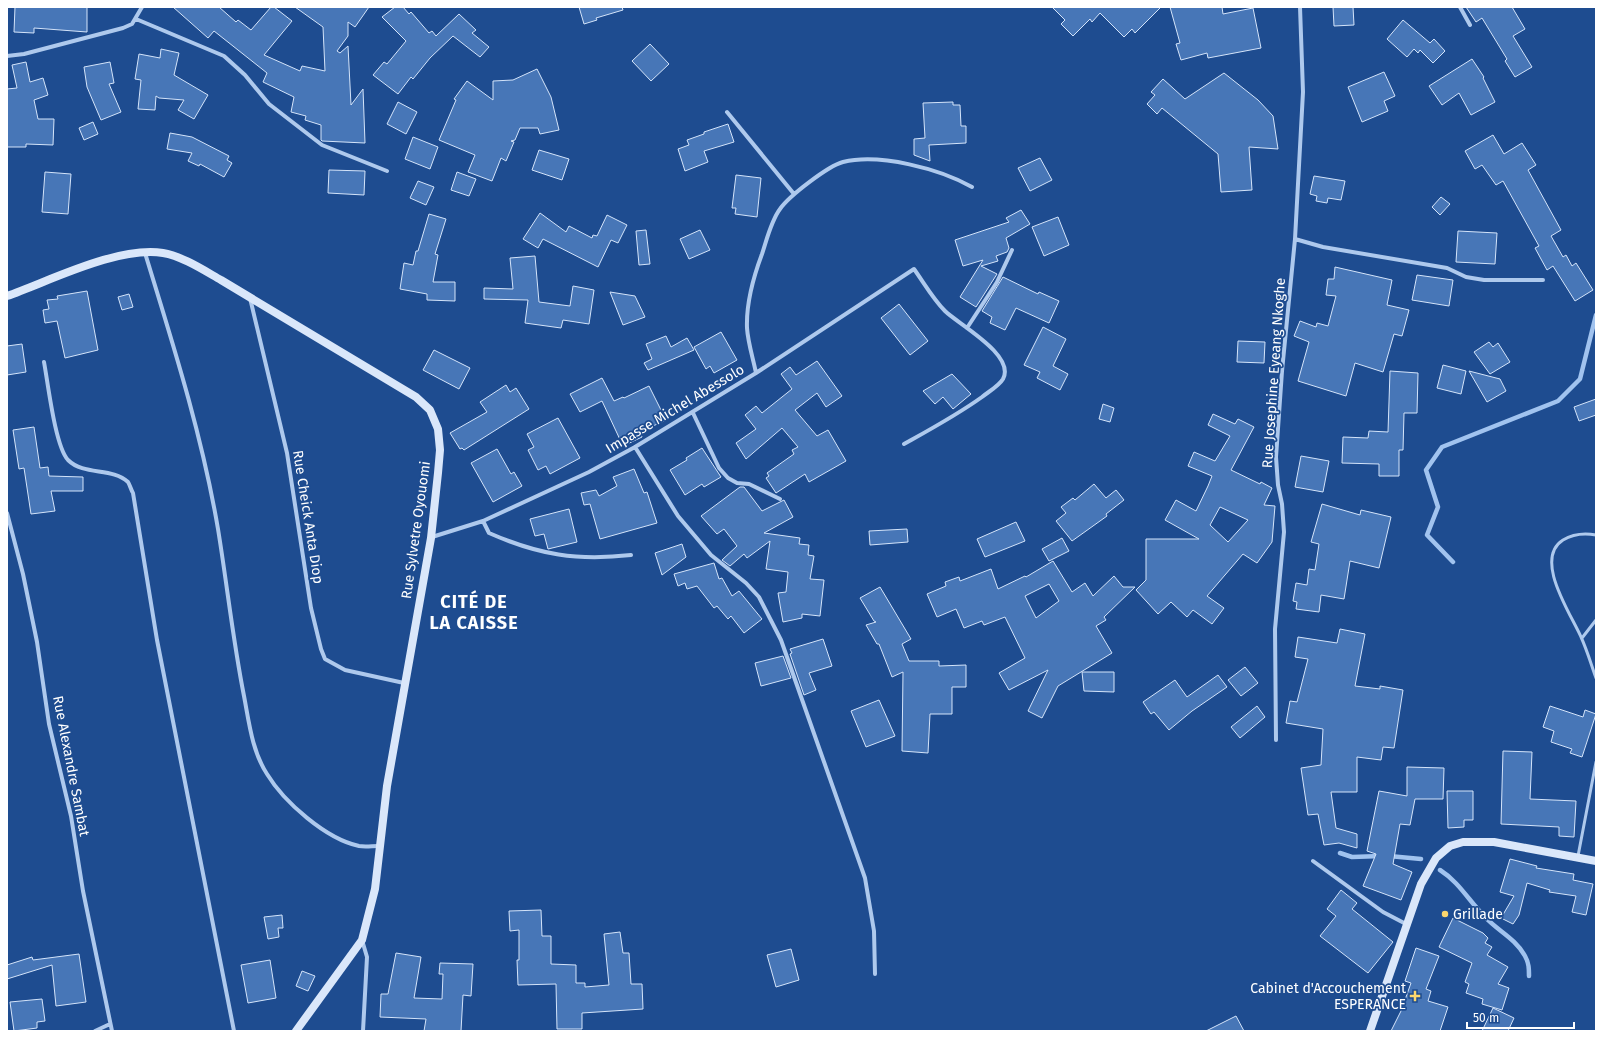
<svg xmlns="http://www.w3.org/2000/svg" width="1603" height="1038" font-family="'Fira Sans',sans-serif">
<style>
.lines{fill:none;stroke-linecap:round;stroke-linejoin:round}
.stream{stroke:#a1c3ef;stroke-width:4.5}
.building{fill:#4776b7;stroke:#d4e4fa;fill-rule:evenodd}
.lane{stroke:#aec9ed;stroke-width:3}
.street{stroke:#aec9ed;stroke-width:4}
.secondary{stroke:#dae7fa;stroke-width:8}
.poi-dot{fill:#fcd76e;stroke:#1e4c90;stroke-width:1.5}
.labels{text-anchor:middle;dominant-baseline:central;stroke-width:3.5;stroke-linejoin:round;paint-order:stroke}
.street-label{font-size:14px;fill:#fff;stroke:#1e4c90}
.poi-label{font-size:14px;fill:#fff;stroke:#1e4c90;text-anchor:start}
.district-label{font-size:18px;font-weight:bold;letter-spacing:1px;fill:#fff;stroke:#1e4c90}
</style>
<rect width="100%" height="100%" fill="#1e4c90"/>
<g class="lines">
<path class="stream" d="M1453 562 1427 535 1438 507 1426 470 1442 447 1558 401 1580 379 1596 315
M1340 853 1352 857 1381 856
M1389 856 1421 859
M1440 870C1459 882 1469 901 1485 917 1498 931 1515 938 1525 956 1529 963 1529 969 1529 976"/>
</g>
<path class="building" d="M15 7H87V32L34 28V33L14 32Z
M173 7H219L236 22 238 20 251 30 271 7H274L292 21 264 55 300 71 302 66 325 71 323 27 295 7H369L355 27 348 22V36L337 51 340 53 348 46 351 105 363 89 365 143 322 141 321 140V125L305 120 306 116 291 112 294 97 263 82 267 73 214 31 208 38Z
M395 7H403L409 14 411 12 429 33 432 31 436 36 459 14 476 30 472 33 489 47 480 57 453 36 430 58 413 79 411 77 398 94 373 75 384 62 387 64 406 41 382 17Z
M579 7H622L623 10 596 18 597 20 584 24Z
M1052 7H1161L1135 33 1132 29 1124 37 1100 13 1092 22 1090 19 1073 36 1061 24 1065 20Z
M1170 7H1222L1223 14 1253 8 1261 48 1208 58 1207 53 1181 60 1176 44 1180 43Z
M1333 7H1353L1354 25 1334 26Z
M1466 7H1512L1525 29 1513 36 1532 67 1515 77 1505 61 1507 59 1482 18 1476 22Z
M1403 20 1430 43 1434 39 1445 51 1433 63 1420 50 1418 53 1414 49 1407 57 1387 39Z
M650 44 669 64 651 81 632 61Z
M161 49 179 53 174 75 208 95 194 119 178 110 184 100 159 98 156 96 155 110 138 109 141 80 135 79 139 54 160 58Z
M1472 59 1484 77 1483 78 1495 102 1471 115 1459 93 1442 105 1429 86Z
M26 62 30 82 43 78 48 95 34 100 38 119H54L53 145 26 144V147H7V89L17 88 12 65Z
M110 62 114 83 109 84 121 112 101 120 87 87 84 67Z
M537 69 551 97 559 130 540 134 538 128H520L515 140 511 141 514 142 506 161 501 158 492 181 468 172 475 155 439 140 456 100 454 99 467 81 493 100V81L513 80Z
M1384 72 1395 96 1384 101 1388 111 1362 122 1348 87Z
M1224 73 1258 100 1273 116 1278 149 1249 147 1252 190 1221 192 1218 154 1162 108 1157 114 1147 104 1155 95 1151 92 1163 79 1185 99Z
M398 102 417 112 406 134 387 124Z
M953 102V105H960L961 126H966V143L929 145 930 161 914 155V139L925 138 923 103Z
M93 122 98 134 84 140 79 128Z
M728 124 734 142 704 151 708 162 685 171 678 149 689 145 687 140 704 134V132Z
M170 133 192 137 229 156 227 160 232 163 224 177 200 164 199 166 188 161 192 153 167 149Z
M1493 135 1504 154 1522 143 1536 165 1528 170 1561 230 1551 236 1563 257 1566 255 1572 266 1576 263 1593 290 1575 301 1553 266 1547 270 1535 248 1539 246 1503 181 1496 185 1482 165 1475 169 1465 151Z
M413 137 438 147 430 169 405 159Z
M539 150 569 159 562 180 532 170Z
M1040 158 1052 180 1030 191 1018 168Z
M329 170 365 171 364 195 328 193Z
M45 172 71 174 68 214 42 212Z
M457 172 476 179 469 196 451 190Z
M736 175 761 178 757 217 735 214 736 208H732Z
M1314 176 1345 181 1341 200 1328 198 1327 203 1316 201 1317 196 1310 194Z
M418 181 434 187 426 205 410 198Z
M1441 197 1450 204 1440 215 1432 207Z
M1021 210 1030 224 1006 238 1009 248 1007 252 996 256 998 261 981 266 997 274 976 307 960 297 983 260 963 266 955 240 1009 222 1006 218Z
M540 213 566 232 569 226 592 238 593 235 597 236 607 215 627 225 618 243 611 240 598 267 543 239 538 248 523 239Z
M429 214 446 219 435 254 438 255 433 282H455V301L427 300V294L400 289 404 263 413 265 416 251H418Z
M1058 217 1069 245 1044 256 1032 227Z
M646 230 650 264 639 265 636 231Z
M700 230 710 250 689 259 680 239Z
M1458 231 1497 233 1495 264 1456 262Z
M535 256 539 302 570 306 573 286 594 290 589 324 563 320 561 328 525 323 528 300 484 299V288L513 289 510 258Z
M1335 267 1392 280 1387 305 1409 310 1402 336 1394 334 1383 372 1355 363 1346 396 1298 381 1309 342 1294 336 1300 321 1316 327 1317 323 1328 326 1336 296 1326 295 1328 279H1334Z
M1417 275 1453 280 1449 306 1412 300Z
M1003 277 1038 294 1039 292 1059 301 1049 323 1016 308 1005 330 990 323 992 317 982 311Z
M87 291 98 350 65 358 57 321 45 323 43 310 49 309 47 300 58 299 57 296Z
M610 292 635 296 645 317 623 325Z
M129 294 133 307 122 310 118 297Z
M899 304 928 341 910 355 881 318Z
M1043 327 1066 339 1053 366 1068 374 1060 390 1037 378 1040 372 1024 365Z
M721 332 737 360 714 373 710 366 706 369 694 347Z
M666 336 671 347 687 338 694 350 648 370 644 363 652 359 646 344Z
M1238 341 1265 342 1264 363 1237 362Z
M1489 342 1493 347 1498 343 1510 362 1490 374 1474 352Z
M22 344 26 372 7 375V346Z
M434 350 470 368 459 389 423 370Z
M817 361 842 396 826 407 817 393 795 410 817 436 828 430 846 461 809 482 805 474 776 493 766 478 769 476 767 473 794 454 792 450 798 447 782 428 746 459 736 443 756 429 745 415 756 406 762 413 792 389 781 374 790 367 796 375Z
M1443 365 1466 371 1461 394 1437 388Z
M1390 371 1418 373 1417 413H1404L1403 450H1399V476H1379V464L1342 463 1343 437 1368 438 1369 431 1388 432Z
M1469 371 1500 379 1506 391 1487 402Z
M952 374 971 394 953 409 943 397 935 404 923 391Z
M602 378 614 401 623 397 624 398 649 386 666 420 640 432 642 437 623 446 602 401 580 412 570 394Z
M506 385 510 392 516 388 529 409 464 450 462 448 460 449 450 433 487 412 480 402Z
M1596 399V415L1579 421 1574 407Z
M1103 404 1114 408 1110 422 1099 419Z
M1213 414 1235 424 1238 419 1254 427 1231 470 1260 484 1261 482 1272 488 1264 505 1275 506 1272 542 1257 563 1243 554 1207 596 1224 608 1212 624 1193 610 1187 617 1171 602 1158 614 1136 590 1146 580V539H1199L1165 520 1176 500 1196 511 1208 486 1212 476 1188 466 1194 452 1215 461 1230 436 1208 425ZM1220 507 1248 520 1228 542 1210 525Z
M558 418 580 458 550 474 546 466 538 470 528 450 534 447 527 434Z
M34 427 40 468 48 467 49 476 83 477V491H51L55 511 31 514 24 468 19 469 13 430Z
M702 448 721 477 704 487 702 484 685 495 670 470 687 460 686 458Z
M497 449 511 474 514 472 522 486 493 502 471 463Z
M1301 456 1329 461 1323 492 1295 487Z
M634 469 644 493 647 492 657 523 600 539 590 504 584 505 581 493 596 490 599 496 617 486 613 477Z
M1094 484 1106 498 1116 490 1124 500 1106 514 1107 516 1072 541 1056 521 1066 513 1061 507 1073 498 1075 500Z
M740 487H744L762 511 784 500 793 517 764 533 800 538 799 544 809 545 808 555 814 556 810 579 824 580 820 616 802 614V618L783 622 778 593 786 592 788 572 766 569 770 541 747 558 744 554 730 566 722 560 737 546 724 529 717 534 701 516Z
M1322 504 1360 515 1361 510 1391 517 1379 568 1350 561 1344 599 1321 595 1319 612 1296 609 1297 602 1293 601 1296 583 1307 585 1309 569 1315 570 1319 544 1311 542Z
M569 509 577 542 548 549 544 534 535 536 530 519Z
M1016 522 1025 541 985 557 977 539Z
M907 529 908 542 870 545 869 531Z
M1062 538 1069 551 1049 561 1042 549Z
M682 544 686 557 662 575 655 553Z
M1053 561 1072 592 1085 583 1093 596 1114 576 1123 587H1135L1104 617 1106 620 1096 626 1112 653 1058 686 1042 718 1028 711 1048 670 1009 690 999 673 1025 658 1005 617 984 625 982 621 964 628 956 609 937 617 927 594 946 586 945 582 959 577 960 581 991 569 998 589 1025 576 1026 577ZM1049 584 1059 601 1036 618 1025 596Z
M714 563 719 579 722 578 732 596 739 591 762 619 744 633 731 616 728 619 717 606 714 608 697 586 687 589 685 583 678 586 674 574Z
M880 587 911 639 902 644 909 661H939V666L966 665V687H952V714H930L928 753 902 751 903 672 892 677 879 644H877L866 625 876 622 874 621 860 598Z
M1340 629 1365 634 1355 686 1380 689V686L1403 690 1394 748 1383 747 1381 760 1357 757V792H1331L1336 828 1357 834V848L1339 843 1324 845 1318 814 1308 815 1301 768 1321 765 1323 729 1286 723 1290 701 1297 702 1308 659 1295 657 1298 637 1337 643Z
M823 639 832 666 809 673 816 690 804 695 790 654 792 653 790 649Z
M783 656 791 678 761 686 755 663Z
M1245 667 1258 683 1241 696 1228 680Z
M1082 672H1114V692L1084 691Z
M1218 675 1227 687 1192 711 1169 730 1154 712 1151 714 1143 702 1175 680 1187 697Z
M879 700 895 736 866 747 851 711Z
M1257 706 1265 717 1240 738 1231 727Z
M1550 706 1583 717 1585 710 1596 714 1582 757 1570 753 1572 749 1551 742 1554 731 1543 727Z
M1503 751 1532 752 1530 799 1576 801 1574 837 1559 836V827L1501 824Z
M1407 767 1444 768 1443 799H1415L1410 825 1400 824 1393 864 1412 872 1401 900 1363 886 1376 854 1367 851 1379 791 1407 796Z
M1447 791H1473V820H1464V827L1448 828Z
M1510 859 1537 866 1536 868 1574 874 1573 880 1593 884 1586 915 1572 912 1576 896 1549 892 1550 890 1527 883 1519 915 1513 924 1501 918 1514 896 1500 892Z
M1341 890 1357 903 1352 909 1393 942 1368 973 1320 936 1336 916 1327 909Z
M541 910 542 936H551V964L576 965V983H585V987L609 985 604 934 620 932 623 953H629L631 984H642L643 1009 582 1013V1029H557L556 984 518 985 517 960H519V930L510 931 509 911Z
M282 915 283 928H278L279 937 268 939 264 917Z
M1453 918 1483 933 1488 938 1485 943 1492 947 1487 955 1508 967 1498 984 1509 988 1502 1010 1482 1004 1483 999 1466 993 1469 984 1465 982 1472 963 1439 947Z
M1416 948 1439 956 1426 989 1431 991 1428 1001 1448 1007 1440 1031H1391L1401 1011 1411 983 1405 981Z
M791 949 799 980 776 987 767 955Z
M396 953 421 957 414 998 442 999 443 974H439L440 963 473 964 471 996 463 995 461 1031H424L426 1019 380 1017 381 994H388Z
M79 954 86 1002 56 1006 52 965 7 979V965L32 957 33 960Z
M270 960 276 998 248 1003 241 965Z
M302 971 315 976 308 991 296 986Z
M42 999 45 1021 37 1022V1028L14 1031 10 1002Z
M1493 1008 1514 1018 1508 1031H1482Z
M1236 1016 1244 1031H1206Z"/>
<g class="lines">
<path class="lane" d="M1596 535C1585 533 1573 534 1563 540 1533 559 1571 614 1581 637 1587 650 1591 664 1596 678
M1582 638 1596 620
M1578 856 1596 762"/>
<path class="street" d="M1460 7 1470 25
M136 19 224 56 245 75 269 104 322 145 387 171
M7 56 24 54 123 28 132 24 142 7
M727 112 794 194
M1295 239 1323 247 1447 268 1466 277 1484 280H1543
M145 253C173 344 202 435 218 529 227 584 233 641 244 696 249 722 252 751 267 774 284 802 326 839 359 846 365 847 372 846 379 846
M250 298 287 453 311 608 321 649 325 659 345 670 404 683
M967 328 997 282 1012 250
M44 362C48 383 55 446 68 460 84 476 112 467 128 482 130 485 131 490 133 493L157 640 234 1031
M756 373C753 358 748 343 747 328 746 302 753 278 762 254 767 239 771 221 780 209 789 196 828 166 843 162 880 153 940 169 972 187
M693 413 719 468 728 478 737 483 749 484 780 499
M635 447 678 516 711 555 746 583 759 597 781 640 865 878 874 931 875 974
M7 513 23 574 37 642 49 724 71 816 83 891 112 1031
M483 521 489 533C539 555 577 561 631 555
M432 537 483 521 589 472 635 447 756 373 914 269C924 283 933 299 945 311 958 324 1016 355 1003 379 999 386 988 392 982 397 957 415 931 429 904 444
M1276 740 1275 629 1284 532 1282 504 1278 485 1276 457 1282 371 1295 239 1303 92 1300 7
M1313 861 1383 912 1406 924
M362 940 367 957 363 1031
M95 1031 110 1024"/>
<path class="secondary" d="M7 296C50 281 117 246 163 253 182 256 205 271 221 280L416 397 430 410 438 429 440 450 438 473 431 538 387 786 375 889 362 940 296 1031
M1370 1031 1421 884 1436 858 1450 846 1463 842H1494L1596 861"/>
</g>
<g class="poi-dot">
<circle cx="1445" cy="914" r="4"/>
<path d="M1413 990h4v4h4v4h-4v4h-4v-4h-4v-4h4z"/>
</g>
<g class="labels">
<g class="street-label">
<text transform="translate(1274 373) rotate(-86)">Rue Josephine Eyeang Nkoghe</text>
<text transform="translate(675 409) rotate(-31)">Impasse Michel Abessolo</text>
<text transform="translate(308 517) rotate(81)">Rue Cheick Anta Diop</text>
<text transform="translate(416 530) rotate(-82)">Rue Sylvetre Oyouomi</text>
<text transform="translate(71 766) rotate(79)">Rue Alexandre Sambat</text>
</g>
<g class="poi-label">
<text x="1453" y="914">Grillade</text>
<text x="1406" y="988" text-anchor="end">Cabinet d'Accouchement<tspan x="1406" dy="16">ESPERANCE</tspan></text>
</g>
<g class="district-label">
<text x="474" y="602">CITÉ DE<tspan x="474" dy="21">LA CAISSE</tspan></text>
</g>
</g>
<rect width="1603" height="1038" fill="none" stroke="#ffffff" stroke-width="16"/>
<path d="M1467 1022v6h107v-6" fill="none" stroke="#ffffff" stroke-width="2"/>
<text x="1473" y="1022" font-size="12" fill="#ffffff" stroke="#1e4c90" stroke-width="3" paint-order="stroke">50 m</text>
</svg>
